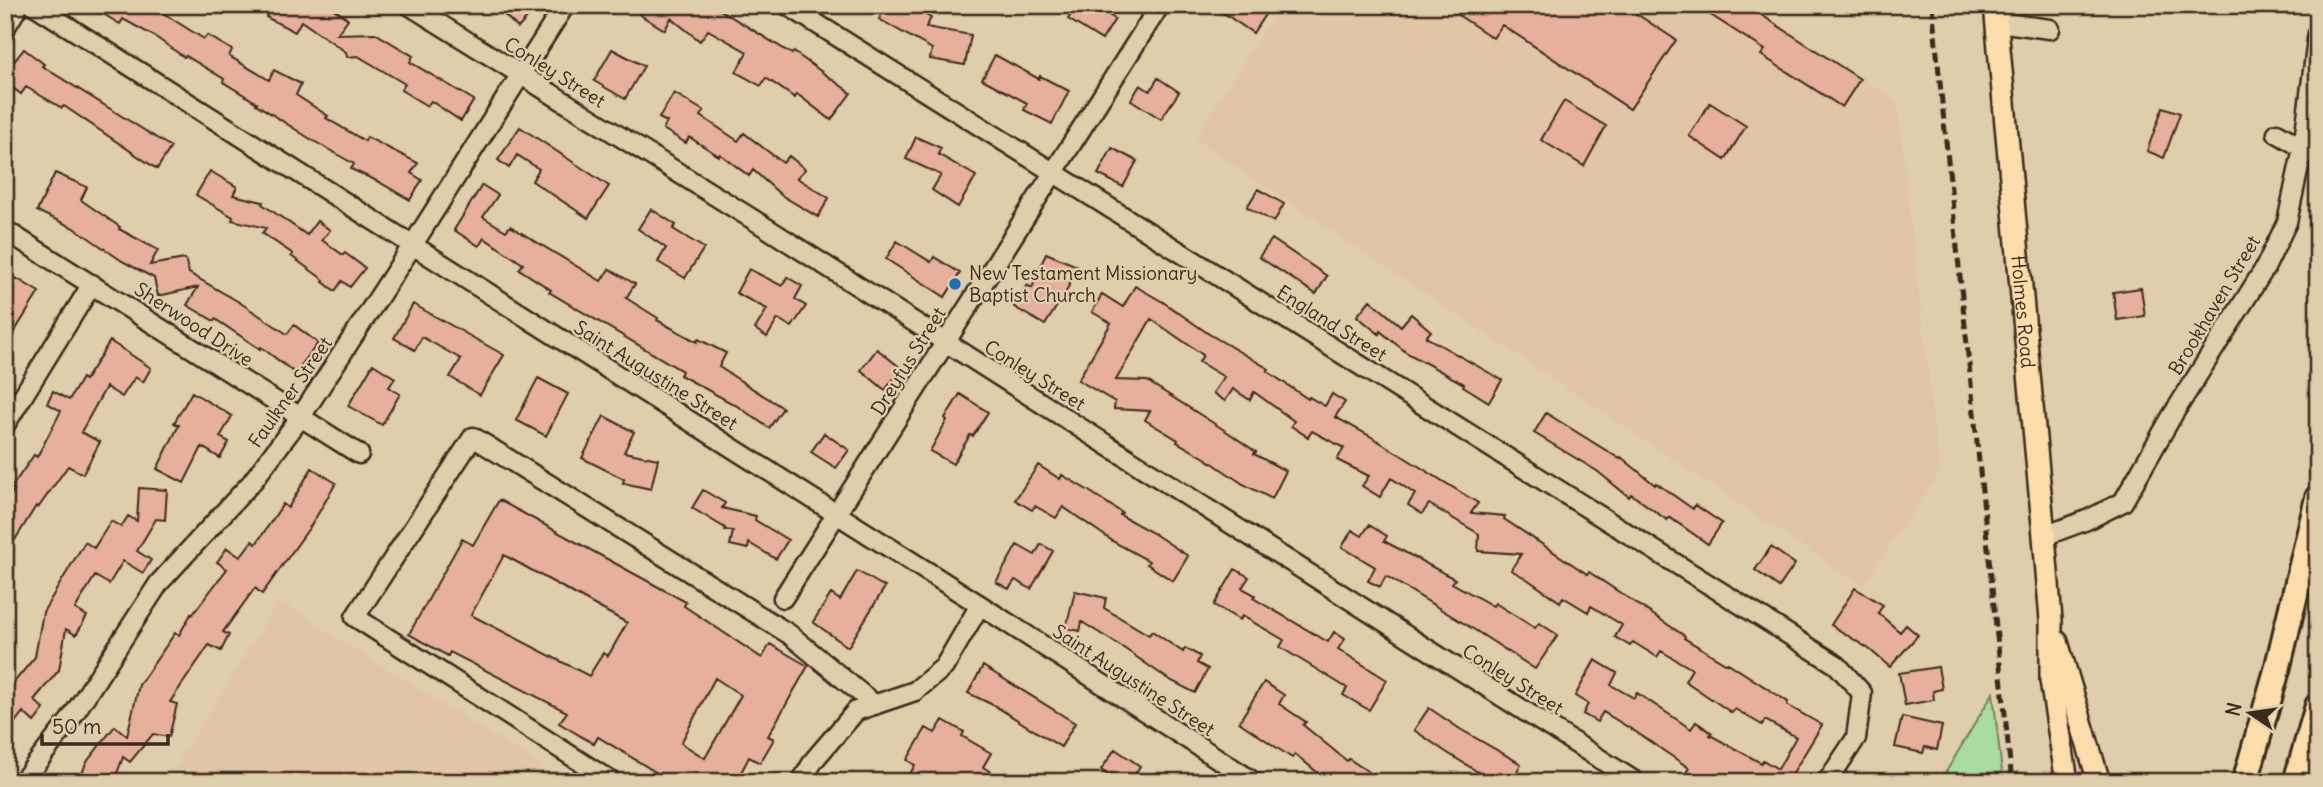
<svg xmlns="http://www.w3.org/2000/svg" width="2323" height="787" font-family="Delius,sans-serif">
<rect width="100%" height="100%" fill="#e0cdab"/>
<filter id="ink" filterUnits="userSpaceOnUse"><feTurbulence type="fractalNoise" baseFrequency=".0143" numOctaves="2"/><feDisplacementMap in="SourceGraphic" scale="14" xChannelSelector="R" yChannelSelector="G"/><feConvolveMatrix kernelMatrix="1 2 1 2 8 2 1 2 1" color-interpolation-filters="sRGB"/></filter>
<g filter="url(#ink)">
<path fill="#e2c4a7" d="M1280,5H1749L1897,102L1939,470L1935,481L1862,586L1195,139Z
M279,601L541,766L531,782H166Z"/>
<path fill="#a9dc9e" stroke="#72835e" stroke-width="2" d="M1993,693L2003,782H1940Z"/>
<path fill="#e7b09d" stroke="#3b2a1e" stroke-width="2" fill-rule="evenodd" d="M88,5H150L204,39L207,35L232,50L229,56L269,80L274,70L301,84L296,95L328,116L326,118L365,141L367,137L418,163L411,173L422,180L410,200L379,182L351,169L354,164L312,140L256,104L257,103L223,82L224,79L186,56L184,57L154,36L123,19L120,24Z
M272,5H328L348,19L337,34L375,33L413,56L410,62L474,100L461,121L431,101L427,106L401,90L405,84L358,56L347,57L346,52L301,21L295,32L266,17Z
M494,5H539L518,28Z
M646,5H712L792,54L794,52L851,93L831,120L797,94L795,98L766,78L761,86L736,72L747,52L708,30L700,41L671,18L665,30L640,15Z
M886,5H922L919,11L931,18L926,27L971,35L965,65L930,59L932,49L879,19Z
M1077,5H1093L1115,19L1102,40L1068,19Z
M1212,5H1254L1266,13L1253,33Z
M1443,5H1623L1676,40L1630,109L1502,25L1493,38Z
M1695,5H1746L1860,79L1842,107L1761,55L1765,50Z
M24,49L44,64L42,66L171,147L157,169L64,106L62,108L26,87L21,94L5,82V73Z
M612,49L644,66L625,99L594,81Z
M995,55L1039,79L1040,76L1069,91L1052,124L1024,110L1027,103L982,79Z
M1158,78L1179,92L1161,119L1131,100L1140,85L1150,91Z
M674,93L704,111L701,116L738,141L744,133L783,163L789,156L805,169L797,178L829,198L818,217L781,195L753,170L749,176L720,154L719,156L689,137L686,143L663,129L667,122L659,118Z
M1564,101L1606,126L1584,166L1541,140Z
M1710,103L1746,126L1725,160L1689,136Z
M2163,107L2180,113L2164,158L2147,151Z
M520,127L609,186L588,218L532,181L539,169L517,155L509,168L498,160Z
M916,137L941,148L938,154L976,176L958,207L932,190L941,175L906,159Z
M1112,148L1137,161L1123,187L1098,174Z
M210,171L237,187L233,195L263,202L262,204L307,235L317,221L330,230L322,240L343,255L345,253L365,268L350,287L342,281L335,291L323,282L324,280L291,256L293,254L262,233L266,228L232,220L233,217L196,195Z
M55,173L87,187L81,200L120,227L119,229L158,250L150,265L185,259L189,273L239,302L287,334L294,325L318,343L295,373L261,347L260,349L215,319L214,321L187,305L198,287L158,296L154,278L122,261L76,229L37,211Z
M482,185L498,195L483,217L506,231L510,226L601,281L609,269L635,284L626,298L658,318L657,320L697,342L698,339L726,353L719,367L783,408L769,428L739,407L680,375L682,371L549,292L551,290L519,269L523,264L484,238L479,246L454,230Z
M1258,189L1284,204L1274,222L1247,207Z
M651,209L676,225L673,229L704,248L685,278L658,262L666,248L638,229Z
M1272,239L1327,276L1316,294L1259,257Z
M897,241L931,262L934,257L960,273L945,297L886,259Z
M1046,253L1077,266L1067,290L1045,325L1014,307L1027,285L1032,288Z
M749,269L782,286L787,277L802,286L795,299L806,306L792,327L778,319L767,337L755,329L767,309L736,293Z
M16,278L39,292L5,347V283L10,287Z
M1135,286L1163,302L1209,334L1269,369L1267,371L1308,399L1309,397L1325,406L1332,394L1345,402L1335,417L1370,436L1478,503L1471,513L1505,516L1504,519L1587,574L1589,572L1685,636L1684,638L1727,664L1728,663L1788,702L1787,705L1822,725L1791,776L1802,782H1715L1702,775L1697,782H1692L1684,776L1689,768L1636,732L1603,712L1597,722L1583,714L1588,704L1575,696L1595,660L1617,673L1611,685L1634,698L1637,693L1691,729L1696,722L1712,733L1710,735L1761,763L1763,760L1778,769L1796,737L1765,720L1762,725L1735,709L1732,713L1685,681L1692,669L1661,651L1657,657L1633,642L1630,646L1615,637L1622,625L1591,606L1588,612L1563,597L1560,602L1527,579L1511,570L1521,554L1478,551L1479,534L1429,504L1422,514L1408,505L1415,494L1391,478L1380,497L1362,486L1369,476L1337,460L1344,448L1312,431L1308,437L1291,426L1294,421L1254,392L1250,400L1233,389L1225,401L1213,393L1224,377L1199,362L1203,355L1151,319L1116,380L1147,381L1229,433L1256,452L1254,454L1286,471L1272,499L1243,484L1205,458L1177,442L1178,440L1145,420L1150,411L1114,409L1115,402L1078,380L1111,323L1092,312L1102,294L1123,307Z
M2141,288L2145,316L2117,320L2113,292Z
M1370,300L1401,326L1411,314L1431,331L1426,337L1502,380L1489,402L1463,386L1464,384L1407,353L1380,331L1379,334L1357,316Z
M413,304L504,355L480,395L450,377L461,359L422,337L415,350L394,338Z
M110,341L151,368L143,382L135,377L122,397L106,387L81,432L100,442L83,474L68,466L38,508L36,506L13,543L5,537V504L14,490L11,488L34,455L37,457L61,411L47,403L53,391L69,400L82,378L85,380Z
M877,349L902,369L885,390L861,370Z
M373,364L395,378L389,387L400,394L382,425L348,406Z
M538,378L568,394L546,436L516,420Z
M192,392L232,416L220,437L229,442L220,458L202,447L184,483L157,469L179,425L174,423Z
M960,394L988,412L973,436L970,435L953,464L930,451L947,420L945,418Z
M1546,413L1620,459L1621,457L1655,485L1656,483L1693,509L1695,505L1722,523L1708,544L1669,517L1667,520L1631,494L1629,497L1597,471L1534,433Z
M604,416L634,432L624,452L658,459L651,489L623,483L624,479L582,458Z
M824,433L849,450L836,468L811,452Z
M1038,465L1060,479L1062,475L1089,491L1122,513L1120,515L1153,533L1188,556L1173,581L1147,564L1149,561L1114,542L1063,507L1056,518L1035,506L1032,510L1015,500Z
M312,468L336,483L312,524L262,594L255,588L223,632L229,635L221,651L209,645L170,702L177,704L169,737L153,734L130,762L123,757L114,782H79L86,763L115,726L127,736L139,685L175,633L179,635L191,614L192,615L227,569L217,562L227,548L240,557L252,541L256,544L283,504L288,508Z
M139,488L167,490L165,520L156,519L137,551L151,560L143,573L123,561L109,584L95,576L75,609L87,616L76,635L66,629L59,670L34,700L44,709L34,722L23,712L5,735V693L35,657L43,612L85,542L94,548L111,521L121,527L128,516L137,521Z
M703,490L725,503L722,508L756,516L755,520L788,540L776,559L749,543L748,549L730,545L733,531L725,530V528L692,508Z
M499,500L686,602L684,606L762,658L770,644L808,666L768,736L774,739L760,763L749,757L736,782H672L598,737L594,744L559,723L567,712L450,652L448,656L409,634L462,539L473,545ZM504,555L627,623L608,656L603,653L589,676L471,615ZM715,678L741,695L705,758L681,743Z
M1369,525L1387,536L1384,541L1455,579L1452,583L1493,606L1495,603L1535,628L1539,623L1558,635L1535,669L1478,632L1386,576L1380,587L1368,581L1375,567L1342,547L1352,530L1362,536Z
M1041,544L1053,551L1031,589L1015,580L1009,589L996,582L1017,545L1035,555Z
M1771,547L1795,564L1779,587L1755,570Z
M1235,569L1249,577L1242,588L1255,595L1253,598L1328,642L1334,632L1345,639L1338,649L1387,680L1369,710L1343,695L1347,688L1280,647L1284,640L1242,616L1240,620L1214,605Z
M857,571L885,587L848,647L813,622L831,594L840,600Z
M1855,588L1883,605L1878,613L1900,632L1906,625L1918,635L1890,667L1869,649L1831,625Z
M1075,591L1106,598L1104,608L1149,635L1152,631L1183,652L1185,648L1200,656L1197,663L1208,669L1195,693L1168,679L1125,649L1082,622L1080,631L1066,628Z
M983,666L1075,723L1061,747L995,706L968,693Z
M1938,667L1942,689L1933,691L1934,700L1905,705L1899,673Z
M1264,682L1284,695L1279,704L1306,722L1303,725L1347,761L1349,759L1384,782H1329L1295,754L1292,758L1239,722Z
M1429,708L1460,729L1521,764L1511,782H1494L1446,752L1414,730Z
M1902,717L1942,726L1937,750L1925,747L1923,753L1895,747Z
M943,720L964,732L962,736L991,753L983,767L1007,782H905L915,765L907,760L926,728L935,733Z
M1115,749L1140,766L1130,782H1118L1101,770Z"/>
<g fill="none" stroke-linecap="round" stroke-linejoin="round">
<g stroke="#3b2a1e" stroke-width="23">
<path id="minor" d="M34,5L980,605L1254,782
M409,5L762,225L1636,782
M787,5L1837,665L1862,693L1856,738L1827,782
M1997,22L2050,29
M5,28L19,5
M2277,133L2303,148
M5,230L359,454
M5,425L92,284
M2044,536L2087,520L2123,502L2172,416L2265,268L2287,222L2303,148L2318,32
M783,598L1160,5
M22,782L70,720L159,583L252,482L300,418L412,246L565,5
M612,782L355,617L473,437L789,634L875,705
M801,782L814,760L856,711L915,691L944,667L980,605"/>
</g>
<g stroke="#3b2a1e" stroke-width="26">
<g id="major">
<path id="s1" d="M1995,5L2044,536L2051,620V680L2067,782"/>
<path d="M2057,642L2099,782"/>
</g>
</g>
<g stroke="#3b2a1e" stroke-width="30">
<path id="highway" d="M2245,782L2277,670L2318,498
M2296,782L2318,706"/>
</g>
<use href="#minor" stroke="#e0cdab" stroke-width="18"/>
<use href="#major" stroke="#fbddab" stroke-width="21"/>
<use href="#highway" stroke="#fbddab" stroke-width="24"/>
<path stroke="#3b2a1e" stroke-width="5" stroke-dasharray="10 5" stroke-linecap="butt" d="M1932,5L2012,782"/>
</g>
</g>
<circle fill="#1f6fb2" stroke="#e0cdab" stroke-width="2.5" cx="955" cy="284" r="7"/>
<g text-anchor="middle" stroke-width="5" stroke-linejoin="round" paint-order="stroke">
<g font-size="19" fill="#3b2a1e" stroke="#e0cdab">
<text transform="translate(555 72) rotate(32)" y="7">Conley Street</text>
<text transform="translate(2214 305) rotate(-59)" y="7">Brookhaven Street</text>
<text dy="7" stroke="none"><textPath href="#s1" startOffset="308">Holmes Road</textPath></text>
<text transform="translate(1332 323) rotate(32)" y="7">England Street</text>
<text transform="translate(194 324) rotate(33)" y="7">Sherwood Drive</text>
<text transform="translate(908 361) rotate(-58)" y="7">Dreyfus Street</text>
<text transform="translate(656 375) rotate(32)" y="7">Saint Augustine Street</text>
<text transform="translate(1035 375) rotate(32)" y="7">Conley Street</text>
<text transform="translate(290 392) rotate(-55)" y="7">Faulkner Street</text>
<text transform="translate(1513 679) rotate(32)" y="7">Conley Street</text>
<text transform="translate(1134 680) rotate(33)" y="7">Saint Augustine Street</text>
</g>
<g font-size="19" fill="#3b2a1e" stroke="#e0cdab" text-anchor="start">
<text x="969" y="280">New Testament Missionary<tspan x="969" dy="22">Baptist Church</tspan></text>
</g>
</g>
<rect width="2323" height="787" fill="none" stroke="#e0cdab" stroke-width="28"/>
<rect x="14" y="14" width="2295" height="759" fill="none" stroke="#3b2a1e" stroke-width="2.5" filter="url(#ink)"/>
<g transform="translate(2250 713) rotate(283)" stroke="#e0cdab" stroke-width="5" paint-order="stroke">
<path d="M0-5L12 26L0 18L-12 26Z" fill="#3b2a1e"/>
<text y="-10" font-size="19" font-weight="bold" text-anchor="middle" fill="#3b2a1e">N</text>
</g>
<path d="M42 734v10h126v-10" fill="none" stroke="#3b2a1e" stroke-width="3.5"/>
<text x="52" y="734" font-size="21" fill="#3b2a1e" stroke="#e0cdab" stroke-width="5" paint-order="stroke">50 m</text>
</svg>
